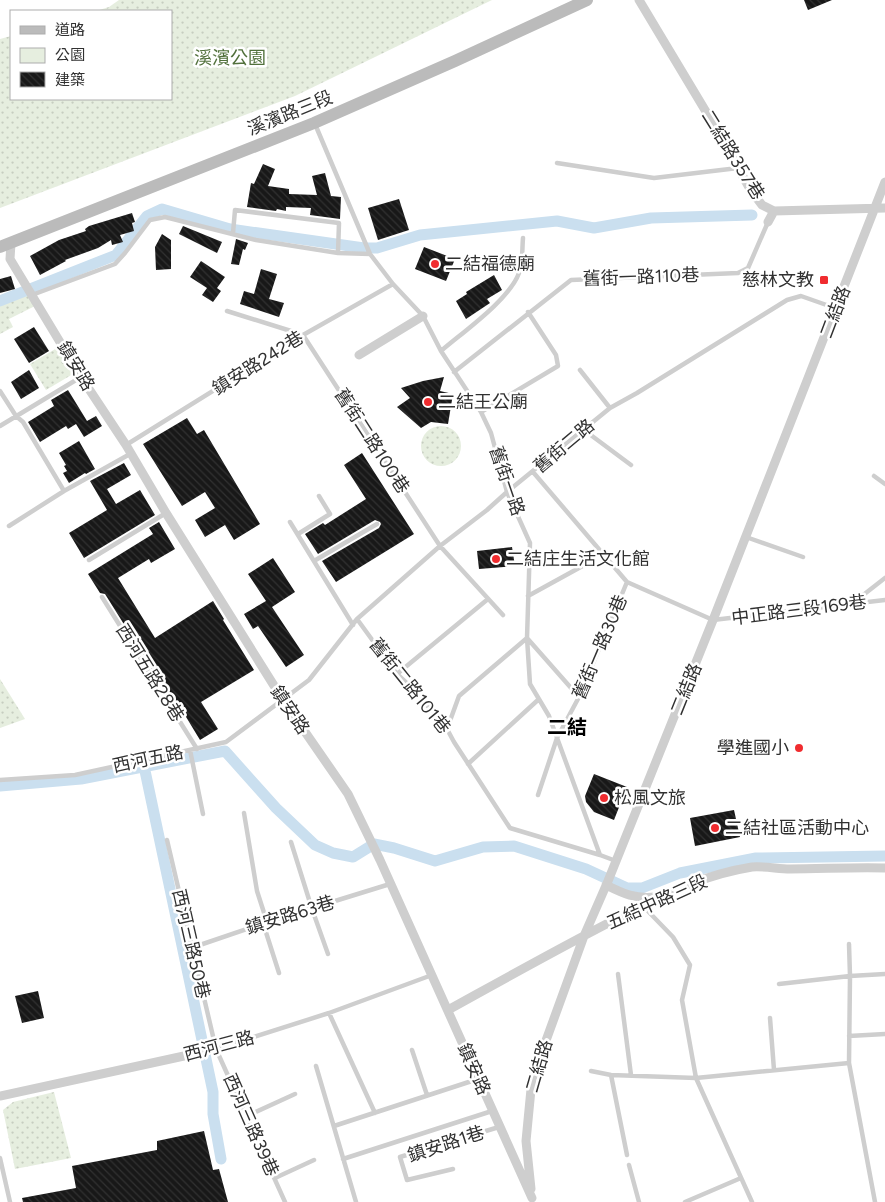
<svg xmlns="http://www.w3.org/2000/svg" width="885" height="1202" font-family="Figtree,'Noto Sans TC',sans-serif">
<defs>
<pattern id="green-dots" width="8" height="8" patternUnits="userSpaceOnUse" patternTransform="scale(1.25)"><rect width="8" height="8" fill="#e6eedf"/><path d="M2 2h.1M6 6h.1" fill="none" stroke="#c6cdc0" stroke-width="1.8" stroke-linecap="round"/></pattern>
<pattern id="building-back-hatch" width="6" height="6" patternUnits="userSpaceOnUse" patternTransform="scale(1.25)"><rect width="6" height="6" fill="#181818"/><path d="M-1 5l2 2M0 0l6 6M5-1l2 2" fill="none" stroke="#313131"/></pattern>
</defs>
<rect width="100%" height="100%" fill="#fff"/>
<path fill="url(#green-dots)" d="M119,0H492L295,96L0,208V39L11,36V99H171V11H96L109,7Z
M26,293L35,306L9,319L13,327L0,334V302Z
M57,348L73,374L46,390L30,364Z
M421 446a20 20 0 1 1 40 0a20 20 0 1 1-40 0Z
M0,679L25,719L0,728Z
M54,1092L71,1158L15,1169L3,1110L13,1102Z"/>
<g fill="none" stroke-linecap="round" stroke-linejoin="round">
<path stroke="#cadfef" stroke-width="11" d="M0,301L116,255L147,216L162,209L230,229L364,248H377L420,235L557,221L594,228L651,218L752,215
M144,766L213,1092V1114L221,1159
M0,786L81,779L225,751L276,808L315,845L333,853L353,857L374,844L394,848L435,861L483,847L514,846L586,869L627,888H642L680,873L756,858L885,856"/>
</g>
<path fill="url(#building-back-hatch)" d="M804,0H832L808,10Z
M263,164L275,169L268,186L289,189V194L317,195L312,176L325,173L331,196L341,197L340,219L310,215L311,208L286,207V211L277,209L276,211L247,207L251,183L254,184Z
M399,199L409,230L378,240L368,208Z
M132,213L135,222L132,223L134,231L120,235L123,242L112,245L111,240L98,248L65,260L66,261L40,275L30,256L59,240L86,231L85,229L89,226Z
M183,226L222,242L217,253L179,234Z
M162,234L171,240V269L156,270L155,247Z
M236,239L248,243L245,250L243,249L239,265L231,264Z
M424,247L455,259L446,281L415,269Z
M201,261L225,277L217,288L221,291L213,302L202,295L207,288L190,277Z
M261,269L277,274L269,299L284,303L279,317L240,304L244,291L254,294Z
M494,275L502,290L487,299L490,303L466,319L456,301L467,294L466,292Z
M11,276L15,289L0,293V279Z
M34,327L49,351L29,363L14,339Z
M29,370L39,388L21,399L11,382Z
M444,377L440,391L453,394L448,424L431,422L421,428L397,407L410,398L401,388L423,381Z
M68,390L87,421L96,416L102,426L84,437L76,424L68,429L66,426L40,442L28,422L54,406L51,400Z
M187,418L197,434L204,430L260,524L234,540L225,525L205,537L195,520L215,508L205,492L182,506L143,444Z
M79,441L95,469L86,474L85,473L69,483L63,473L67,471L64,466L66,465L59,453Z
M362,453L414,534L336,582L322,561L379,528L381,524L380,522L375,520L318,554L305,534L323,523L325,525L366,499L344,465Z
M124,463L131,475L107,489L116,504L140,490L155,515L84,558L69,533L107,510L90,481Z
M159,522L175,549L151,563L149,559L118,578L155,638L213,601L224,619L223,620L254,670L201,702L218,729L200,740L180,707L177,709L105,594L100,593L88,574L153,534L149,528Z
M512,547L515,566L479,569L477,551Z
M273,558L295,592L272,607L304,655L286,667L258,626L253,629L244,614L266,601L248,574Z
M594,774L627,787L614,820L594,812L586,802L585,796Z
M734,810L740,837L695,846L690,818Z
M38,991L44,1018L22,1023L15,996Z
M204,1131L213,1170L219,1169L228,1202H23L22,1198L76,1188L72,1166L157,1150V1141Z"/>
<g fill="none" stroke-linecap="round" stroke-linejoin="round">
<path stroke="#cecece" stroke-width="4.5" d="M315,124L370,254L393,284L423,316L441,351L481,412L491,433L507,492L530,543L527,638L530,684L549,716L600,855L616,861
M557,163L654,178L738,168
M233,233L235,210L339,223L338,253
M32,295L115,264L125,253L150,220L165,217L256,240L338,253L370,254
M227,311L291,331L295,340
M303,335L440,546L503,615
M441,351C463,332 509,300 519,273C523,263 522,249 523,238
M580,370L610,408
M454,372L571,280L738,273L748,268L768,222
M0,391L16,416L23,422L64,491
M481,412L558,366L556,355L528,312
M0,426L81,377
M584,430L631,465
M126,445L303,335L393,284
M533,472L627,582L713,620L885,600
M874,476L885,484
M290,522L353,625
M9,526L64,491L130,454
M298,534L330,514L319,496
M746,537L803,557
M89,560L166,513
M314,561L377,524
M528,596L588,563
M102,597L197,749
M853,603L885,578
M357,619L397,674L414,690L447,729L454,742L510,828L600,855
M397,674L488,599
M447,729L459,696L527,638L579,697
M190,750L203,814
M468,764L539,699
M0,780L75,775L226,742L309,680L357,619L440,546L487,510L507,492L610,408L637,393L787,300L801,296L835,308
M538,795L557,738L579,697L627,582
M244,813L257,891L267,922
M167,840L216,1049L285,1202
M291,842L312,909L328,954
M643,906L673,937L690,965L682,1000L696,1078L752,1202
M263,923L279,973
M849,944L850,976L885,974
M191,948L267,922L390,884
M618,974L631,1075
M779,984L850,976L849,1063L875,1202
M329,1013L375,1113
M770,1018L774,1070
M849,1036L885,1034
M216,1049L329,1013L432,975
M412,1050L427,1095
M316,1066L356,1202
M591,1071L611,1075L696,1078L849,1063
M611,1075L627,1155
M247,1116L295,1094
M334,1126L478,1079
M0,1158L10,1202
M343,1159L492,1111
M629,1165L639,1202
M453,1169L407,1180L400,1157L499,1127
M275,1178L314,1160
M685,1202L741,1178"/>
<path stroke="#cecece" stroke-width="9" d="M639,0L708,115L750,189L762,205L774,211L885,208
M768,222L774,211
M11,243L10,259L81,377L126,445L166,513L283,700L348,794L380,860L532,1198
M359,355L423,316
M606,885C624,894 635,899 655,897
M448,1010C506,978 563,946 622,916C666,894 702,875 752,867C765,866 778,869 790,869C822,869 853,867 885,868
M0,1096L216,1049
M531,1189L526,1141L532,1079L584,936L608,881L713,620L885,182"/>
<path stroke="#bbb" stroke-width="12" d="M0,247L314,123L455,61L587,0"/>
</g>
<g fill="#f02c2f" stroke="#fff" stroke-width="2">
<circle cx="435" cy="264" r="5"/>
<rect x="819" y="275" width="10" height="10" rx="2.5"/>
<circle cx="428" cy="402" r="5"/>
<circle cx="496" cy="559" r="5"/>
<circle cx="799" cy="748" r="5"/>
<circle cx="604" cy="798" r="5"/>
<circle cx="715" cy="828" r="5"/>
</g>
<g text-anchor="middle" stroke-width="5" stroke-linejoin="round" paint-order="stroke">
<g font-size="18" fill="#51703b" stroke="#fff">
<text x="230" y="64">溪濱公園</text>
</g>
<g font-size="18" fill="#313131" stroke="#fff">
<text transform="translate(290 113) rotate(-22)" y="6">溪濱路三段</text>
<text transform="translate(733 155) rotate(58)" y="6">二結路357巷</text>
<text transform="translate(641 277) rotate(-2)" y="6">舊街一路110巷</text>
<text transform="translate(835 312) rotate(-69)" y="6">二結路</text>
<text transform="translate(258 363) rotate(-32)" y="6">鎮安路242巷</text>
<text transform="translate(76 366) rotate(59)" y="6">鎮安路</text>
<text transform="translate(372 441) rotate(57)" y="6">舊街二路100巷</text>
<text transform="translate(564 446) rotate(-40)" y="6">舊街二路</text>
<text transform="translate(507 481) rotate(71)" y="6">舊街一路</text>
<text transform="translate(799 610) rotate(-7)" y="6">中正路三段169巷</text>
<text transform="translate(600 647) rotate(-67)" y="6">舊街一路30巷</text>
<text transform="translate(150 673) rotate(58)" y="6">西河五路28巷</text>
<text transform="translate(410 686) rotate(51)" y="6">舊街二路101巷</text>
<text transform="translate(686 689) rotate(-68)" y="6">二結路</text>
<text transform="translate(290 710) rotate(56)" y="6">鎮安路</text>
<text transform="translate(148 759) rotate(-12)" y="6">西河五路</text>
<text transform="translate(657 902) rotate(-24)" y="6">五結中路三段</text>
<text transform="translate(290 915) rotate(-17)" y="6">鎮安路63巷</text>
<text transform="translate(191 944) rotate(77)" y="6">西河三路50巷</text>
<text transform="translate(219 1046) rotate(-15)" y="6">西河三路</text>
<text transform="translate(539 1066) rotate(-74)" y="6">二結路</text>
<text transform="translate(474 1069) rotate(66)" y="6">鎮安路</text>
<text transform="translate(251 1125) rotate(66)" y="6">西河三路39巷</text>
<text transform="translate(446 1144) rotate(-18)" y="6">鎮安路1巷</text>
</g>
<g font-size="18" fill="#313131" stroke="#fff" text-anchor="start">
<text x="445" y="270">二結福德廟</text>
<text x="814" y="286" text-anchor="end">慈林文教</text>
<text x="438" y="408">二結王公廟</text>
<text x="506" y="565">二結庄生活文化館</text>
<text x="789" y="754" text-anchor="end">學進國小</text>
<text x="614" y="804">松風文旅</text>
<text x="725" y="834">二結社區活動中心</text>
</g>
<g font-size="20" font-weight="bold" fill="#000" stroke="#fff">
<text x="567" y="734">二結</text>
</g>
</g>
<rect x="10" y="10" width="162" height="90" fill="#ffffff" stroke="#adadad"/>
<rect x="20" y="26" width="25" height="8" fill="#bbbbbb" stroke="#adadad"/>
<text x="55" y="35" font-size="15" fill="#313131">道路</text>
<rect x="20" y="48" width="25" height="15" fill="#e6eedf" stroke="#adadad"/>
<text x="55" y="60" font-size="15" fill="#313131">公園</text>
<rect x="20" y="72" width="25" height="15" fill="url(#building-back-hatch)" stroke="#adadad"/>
<text x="55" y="85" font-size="15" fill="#313131">建築</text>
</svg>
